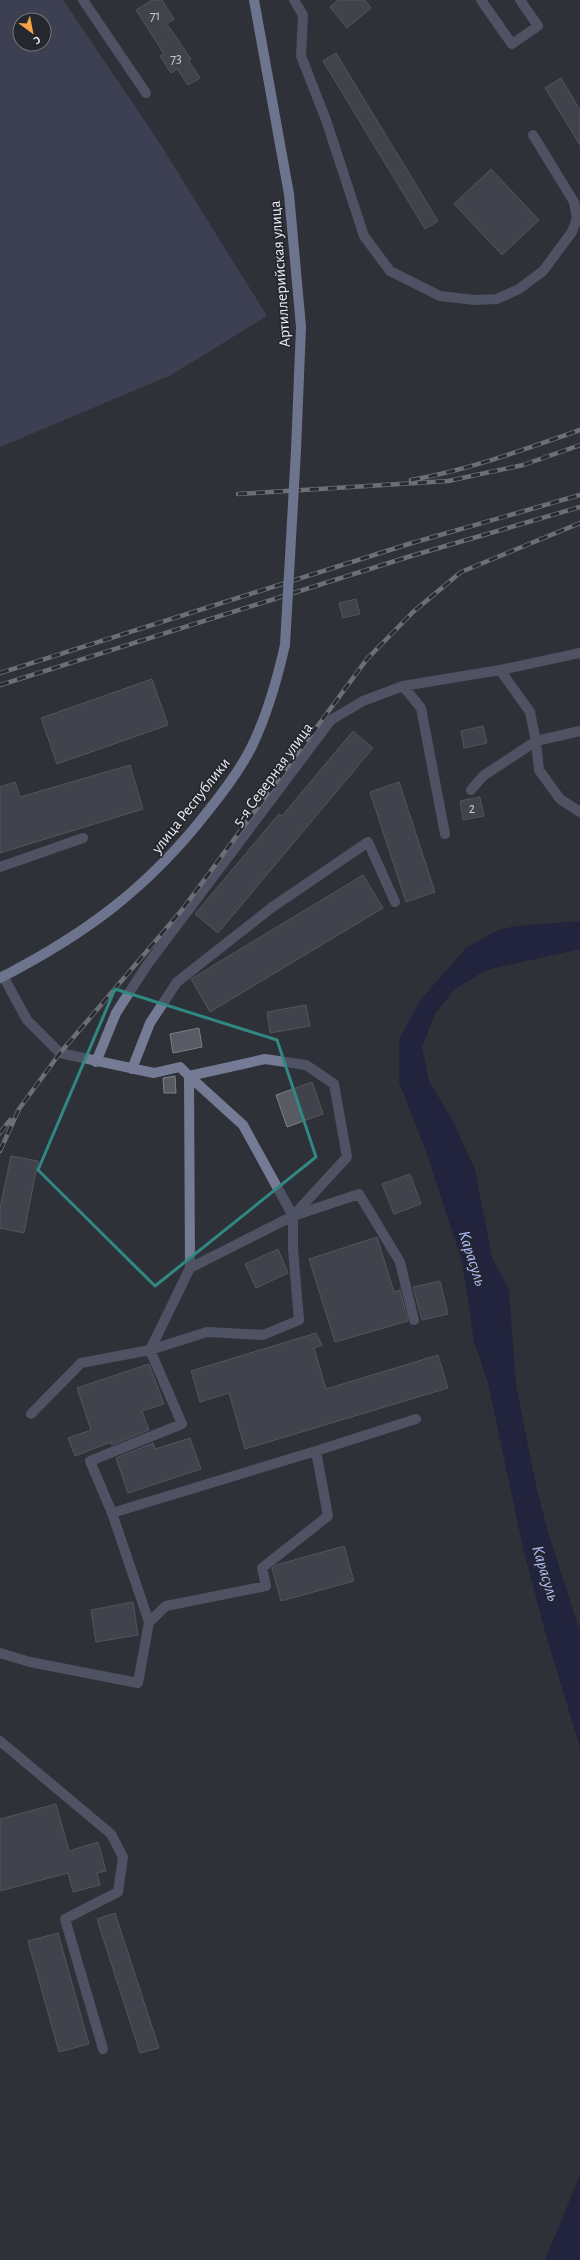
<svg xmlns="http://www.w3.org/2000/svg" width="580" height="2260" font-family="'Alegreya Sans',sans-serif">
<rect width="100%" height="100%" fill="#2f3139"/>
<path fill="#4c5372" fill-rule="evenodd" d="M0,0H63L157,139L267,316L171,375L0,447ZM20,20H44V44H20Z"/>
<path fill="#111441" d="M580,921V949L486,970L454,990L435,1014L422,1047L429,1081L453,1121L475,1170L492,1257L509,1290L516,1385L535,1481L548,1532L580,1632V1747L547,1639L523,1548L488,1383L474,1341L462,1262L427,1154L399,1082V1039L421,999L466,948L496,931L515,926Z
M580,2176V2260H545L578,2180Z"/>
<path fill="#585a64" stroke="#7d7f89" d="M152,0H162L174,19L167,24L191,59L189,61L200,78L188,85L177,69L171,73L160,56L164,54L136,10Z
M338,0H365L371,8L347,28L330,7Z
M336,53L438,221L425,229L323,61Z
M561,78L580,110V145L545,88Z
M491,169L539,220L502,255L454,204Z
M356,599L360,614L343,618L339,603Z
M152,679L168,725L57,764L41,718Z
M483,726L487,743L464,748L461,731Z
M353,731L373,748L218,933L195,914L279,814L282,816Z
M130,765L143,809L0,853V787L15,782L20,797Z
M399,782L435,892L406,902L370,792Z
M480,797L484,816L463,820L460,801Z
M363,875L383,908L210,1012L191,979Z
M306,1005L310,1026L270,1033L267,1012Z
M199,1028L202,1047L173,1053L170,1034Z
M175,1076L176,1093H164L163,1078Z
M312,1082L323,1114L287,1127L276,1095Z
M11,1156L38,1161L24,1233L0,1228V1208Z
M410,1174L421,1204L394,1214L382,1184Z
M377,1237L394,1292L400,1290L408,1321L335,1342L309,1259Z
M278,1249L288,1273L256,1288L245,1264Z
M440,1281L448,1314L422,1320L413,1287Z
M316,1333L322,1345L314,1348L326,1389L438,1355L448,1388L245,1449L229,1393L200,1402L191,1371Z
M149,1364L164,1404L142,1411L149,1430L112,1445L111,1442L75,1456L68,1438L91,1430L77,1388Z
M190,1438L201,1469L128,1493L116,1458L153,1443L155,1449Z
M344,1546L354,1581L281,1601L272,1568L276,1565Z
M133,1602L138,1635L96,1642L91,1610Z
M56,1804L69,1851L98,1842L106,1871L97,1873L100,1885L73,1892L68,1873L0,1891V1819Z
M115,1913L159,2048L140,2053L97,1919Z
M58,1933L89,2044L59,2052L28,1941Z"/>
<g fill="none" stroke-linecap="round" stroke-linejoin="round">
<path stroke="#757b94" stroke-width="10" d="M83,0L146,93
M294,0L303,15L301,56L326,120L364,236L390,271L440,296L475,300L497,299L519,289L543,271L572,232L577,218L574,202L533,135
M481,0L512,44L538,26L520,0
M403,686L421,708L445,834
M580,731L536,741L539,770L560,799L580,812
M471,790L483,776L536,741L530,712L500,670
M0,867L83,838
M3,976L27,1020L60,1053L154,1073L180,1067L189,1076L190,1268
M96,1062L116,1013L147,965L331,720L363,701L403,686L500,670L580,653
M132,1069L150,1023L177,982L271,908L368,842L395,902
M31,1414L81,1363L150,1350L190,1268L293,1216L347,1157L334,1084L306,1065L265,1059L189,1076L243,1125L293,1216
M316,1451L112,1513L90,1461L182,1424L150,1350L207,1332L263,1335L299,1320L293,1249V1216L359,1194L400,1262L414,1320
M112,1513L149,1622
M0,1653L30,1662L138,1683L149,1622L166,1606L266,1586L262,1568L328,1516L316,1451L416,1419
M0,1741L111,1834L123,1857L118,1892L65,1919L103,2049"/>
<path stroke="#b9c5f7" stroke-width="10" d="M254,0L289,194L301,327L296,450
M0,978C86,934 149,887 208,811C224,791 241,769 252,746C268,713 277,680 285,645"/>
<g stroke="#b9bac1" stroke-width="4.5">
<path id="rail" d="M411,480C469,470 525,449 580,430
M238,494L448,481L523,465L580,445
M0,673L412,543L580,495
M0,685L411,556L580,507
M0,1133L10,1120
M0,1151L19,1109L60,1053L182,910L367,659L413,612L461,572L580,523"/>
</g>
<use href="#rail" stroke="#25272f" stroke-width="3" stroke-dasharray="9" stroke-linecap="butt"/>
<path stroke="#b9c5f7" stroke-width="10" d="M285,645L296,450"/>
</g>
<path d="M0 0H580V2260H0ZM115,989L277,1040L316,1157L155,1286L38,1170Z" fill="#2f3139" fill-opacity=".55" fill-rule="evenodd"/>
<path fill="none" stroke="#308882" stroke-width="3" stroke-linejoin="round" d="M115,989L277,1040L316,1157L155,1286L38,1170Z"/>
<g text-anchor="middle" stroke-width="3.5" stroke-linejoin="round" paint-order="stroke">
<g font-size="14" fill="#c6c8ce">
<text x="155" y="20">71</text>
<text x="176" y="63">73</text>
<text x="472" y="813">2</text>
</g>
<g font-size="16" fill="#ebecf2" stroke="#25272f">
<text transform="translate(279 274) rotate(-94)" y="6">Артиллерийская улица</text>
<text transform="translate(272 774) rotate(-54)" y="6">5-я Северная улица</text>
<text transform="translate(190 805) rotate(-52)" y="6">улица Республики</text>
</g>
<g font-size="17" font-style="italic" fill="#b1bfff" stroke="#25272f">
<text transform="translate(473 1258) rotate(72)" y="6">Карасуль</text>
<text transform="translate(546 1573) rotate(73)" y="6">Карасуль</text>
</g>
</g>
<g transform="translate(32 32) rotate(148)"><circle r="19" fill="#25272f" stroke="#74767d"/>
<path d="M0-3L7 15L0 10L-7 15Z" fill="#f6a248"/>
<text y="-6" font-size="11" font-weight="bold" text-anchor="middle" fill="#ebecf2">С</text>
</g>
</svg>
